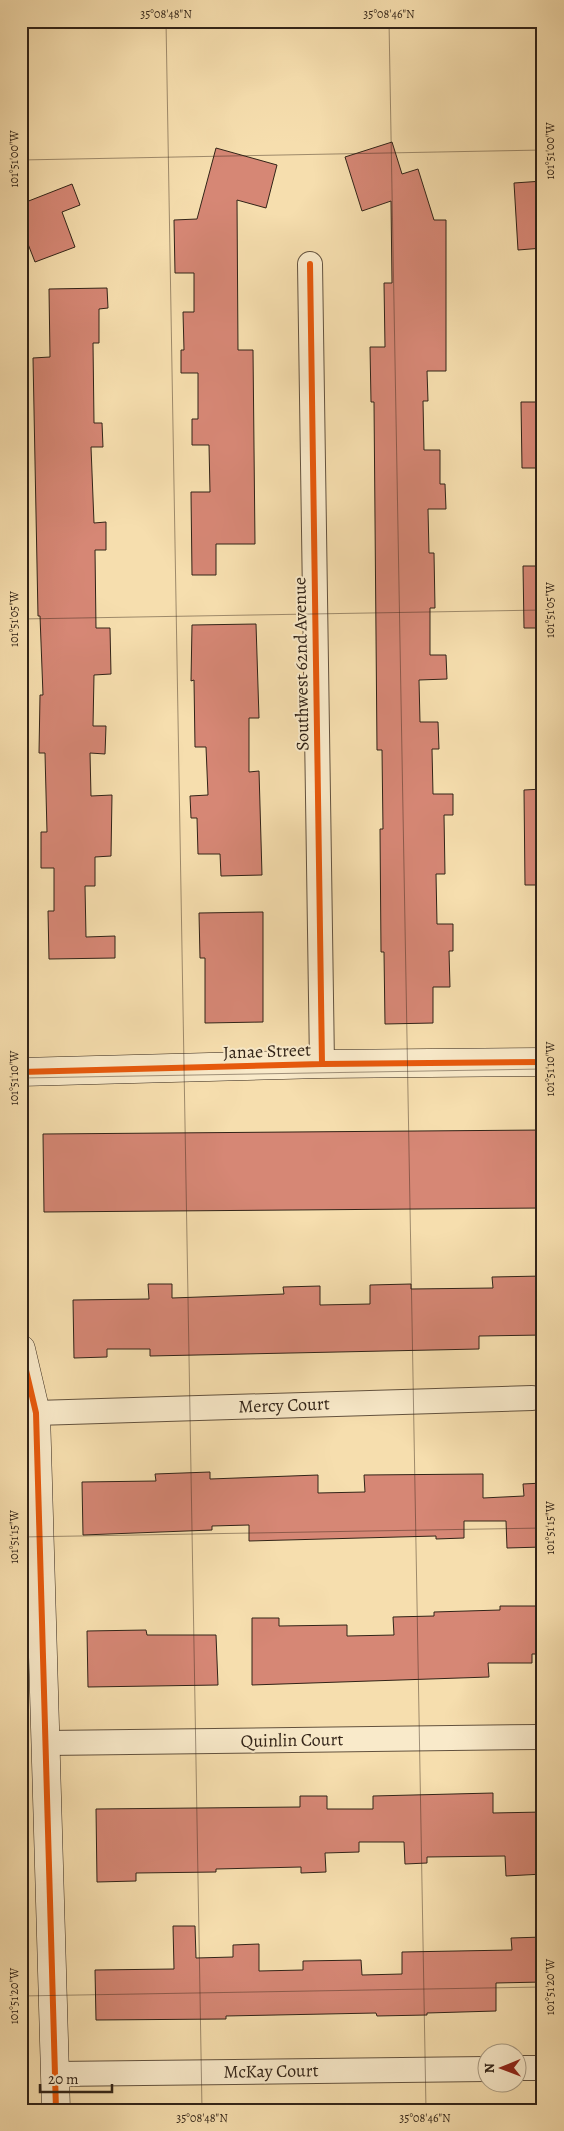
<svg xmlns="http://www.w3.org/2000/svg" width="564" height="2131" font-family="Alegreya,serif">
<rect width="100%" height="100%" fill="#f6deae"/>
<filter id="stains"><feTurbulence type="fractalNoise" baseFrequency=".004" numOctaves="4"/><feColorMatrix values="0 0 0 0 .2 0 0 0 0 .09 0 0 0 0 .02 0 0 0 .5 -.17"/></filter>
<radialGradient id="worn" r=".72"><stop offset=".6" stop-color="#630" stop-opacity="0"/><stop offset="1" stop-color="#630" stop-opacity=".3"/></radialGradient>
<path fill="#d68775" stroke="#322418" d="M392,142L402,174L418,169L434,220H446V371H427L428,401H423L424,450H440V484H445L446,509H428L429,553H434L435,608H430V655H446L447,679L419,680L420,722H438L439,749H432L433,794H453V815H444L445,874H436L437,924H453V951H449L450,987H433V1023L385,1024L384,952H381L380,829H383L382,750H377L374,402H371L370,347H385L384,283H392L391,201L362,211L345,157Z
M216,148L277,165L266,208L237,200L238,350H253L255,544H216V575H192L191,492H210L209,445H192V419H198V373H181V350H184L183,312H194V273H175L174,220L197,219Z
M543,181V248L518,250L514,183Z
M72,184L80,205L62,212L75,247L35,262L21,226V204Z
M107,288L108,308L99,309V343H93L94,423H102L103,447H91L94,523L106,522V550H95L96,628H110L111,674L94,675L93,726H106L105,754L90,753L91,796L112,795L111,856L95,857V886H85L86,937L115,936V958L49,959L48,911H54V868H41V832H47L45,753H39L40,695H43L40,616H38L33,358L50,357L49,289Z
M521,402H543V468H522Z
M523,566H543V628H524Z
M256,624L259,718H249V772L259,771L262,875L221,876L220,854H198L197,818H191L190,796L208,795L206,747H195L194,680L191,681L192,625Z
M543,789V885H525L524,790Z
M263,912V1022L205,1023V958H200L199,913Z
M543,1130V1208L44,1212L43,1134Z
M543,1276V1335L479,1336V1349L150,1356V1349H107V1357L74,1358L73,1300L149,1299L148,1284H172V1298L284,1294L283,1287L320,1286V1305L370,1304V1285L411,1284V1289L493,1288L492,1277Z
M210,1472V1479L318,1475V1493L365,1492L364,1475L483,1474V1498L524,1496L523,1484L543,1483V1547L507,1548L506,1521H464V1538L436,1539V1536L249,1541V1525L212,1526V1530L83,1535L82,1482L156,1481L155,1474Z
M500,1606H543V1654H532V1663H488L489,1677L252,1685V1618H279V1626L347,1625V1636L394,1635L393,1617L434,1616V1612L500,1610Z
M146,1630L147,1635H216L218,1685L88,1687L87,1631Z
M493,1793V1813L543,1812V1874L506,1876L505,1856L427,1857V1863L405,1864L404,1842H359V1852L325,1853L326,1872L301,1873V1867L216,1869V1872L136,1873V1881L97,1882L96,1809L300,1807V1796H327V1809H373V1796Z
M173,1926H195L196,1958L233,1957V1945L259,1944V1971L303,1970V1961L361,1960L362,1975L402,1974V1952L512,1950L511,1938L543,1937V1982L496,1983V2011L427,2013V2015L377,2016L376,2013L226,2016V2019L96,2020L95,1970L174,1969Z"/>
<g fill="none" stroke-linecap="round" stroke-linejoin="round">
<g stroke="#63523e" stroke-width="26">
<path id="street" d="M310,264L322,1064
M36,1413L532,1398
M47,1743L538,1737
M516,2068H543
M55,2074L486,2069"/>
</g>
<g stroke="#322418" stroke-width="29">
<path id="secondary" d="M21,1072L322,1064L543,1062
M21,1349L36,1413L56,2110"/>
</g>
<use href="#street" stroke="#f9eaca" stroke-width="24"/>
<use href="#secondary" stroke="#f9eaca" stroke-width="28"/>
<g stroke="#f9eaca" stroke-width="9">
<path id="cycleway" d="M310,264L322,1064
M21,1072L322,1064L543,1062
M21,1349L36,1413L56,2110"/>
</g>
<use href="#cycleway" stroke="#e8590c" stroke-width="6"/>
</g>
<path fill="none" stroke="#322418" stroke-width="1" stroke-opacity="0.45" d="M166,21L202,2110M389,21L426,2110M21,160L543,150M21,619L543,610M21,1078L543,1069M21,1537L543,1528M21,1996L543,1987"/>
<g text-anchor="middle" stroke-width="4" stroke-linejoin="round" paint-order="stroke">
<g font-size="18" fill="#322418" stroke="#f9eaca">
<text transform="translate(301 664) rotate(-91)" y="6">Southwest 62nd Avenue</text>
<text transform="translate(267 1051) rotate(-2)" y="6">Janae Street</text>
<text transform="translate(284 1405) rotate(-2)" y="6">Mercy Court</text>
<text transform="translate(292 1740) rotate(-1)" y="6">Quinlin Court</text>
<text transform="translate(271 2071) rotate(-1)" y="6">McKay Court</text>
</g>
</g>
<rect width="564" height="2131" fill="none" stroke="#f6deae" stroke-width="55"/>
<g transform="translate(502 2068) rotate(269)"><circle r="24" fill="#f9eaca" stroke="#a99b83"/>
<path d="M0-4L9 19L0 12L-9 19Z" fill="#8f2418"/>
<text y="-8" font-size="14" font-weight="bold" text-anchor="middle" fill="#322418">N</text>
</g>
<path d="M40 2084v8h72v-8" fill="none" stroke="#322418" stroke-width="2.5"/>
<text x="48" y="2084" font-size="15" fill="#322418" stroke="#f9eaca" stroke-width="4" paint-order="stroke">20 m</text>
<rect x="28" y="28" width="508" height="2076" fill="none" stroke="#322418" stroke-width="2"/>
<g font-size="12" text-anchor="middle" fill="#322418">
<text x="166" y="18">35°08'48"N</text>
<text x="389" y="18">35°08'46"N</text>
<text transform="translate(550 151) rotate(-90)" y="4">101°51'00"W</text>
<text transform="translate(14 159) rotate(-90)" y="4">101°51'00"W</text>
<text transform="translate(550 610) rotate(-90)" y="4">101°51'05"W</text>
<text transform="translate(14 619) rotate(-90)" y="4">101°51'05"W</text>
<text transform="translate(550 1069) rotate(-90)" y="4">101°51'10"W</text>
<text transform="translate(14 1078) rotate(-90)" y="4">101°51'10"W</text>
<text transform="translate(550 1528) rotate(-90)" y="4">101°51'15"W</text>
<text transform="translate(14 1537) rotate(-90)" y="4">101°51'15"W</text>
<text transform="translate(550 1987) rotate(-90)" y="4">101°51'20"W</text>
<text transform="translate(14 1996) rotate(-90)" y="4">101°51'20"W</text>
<text x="202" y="2122">35°08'48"N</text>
<text x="425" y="2122">35°08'46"N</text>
</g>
<rect width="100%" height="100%" filter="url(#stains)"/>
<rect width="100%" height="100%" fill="url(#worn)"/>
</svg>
